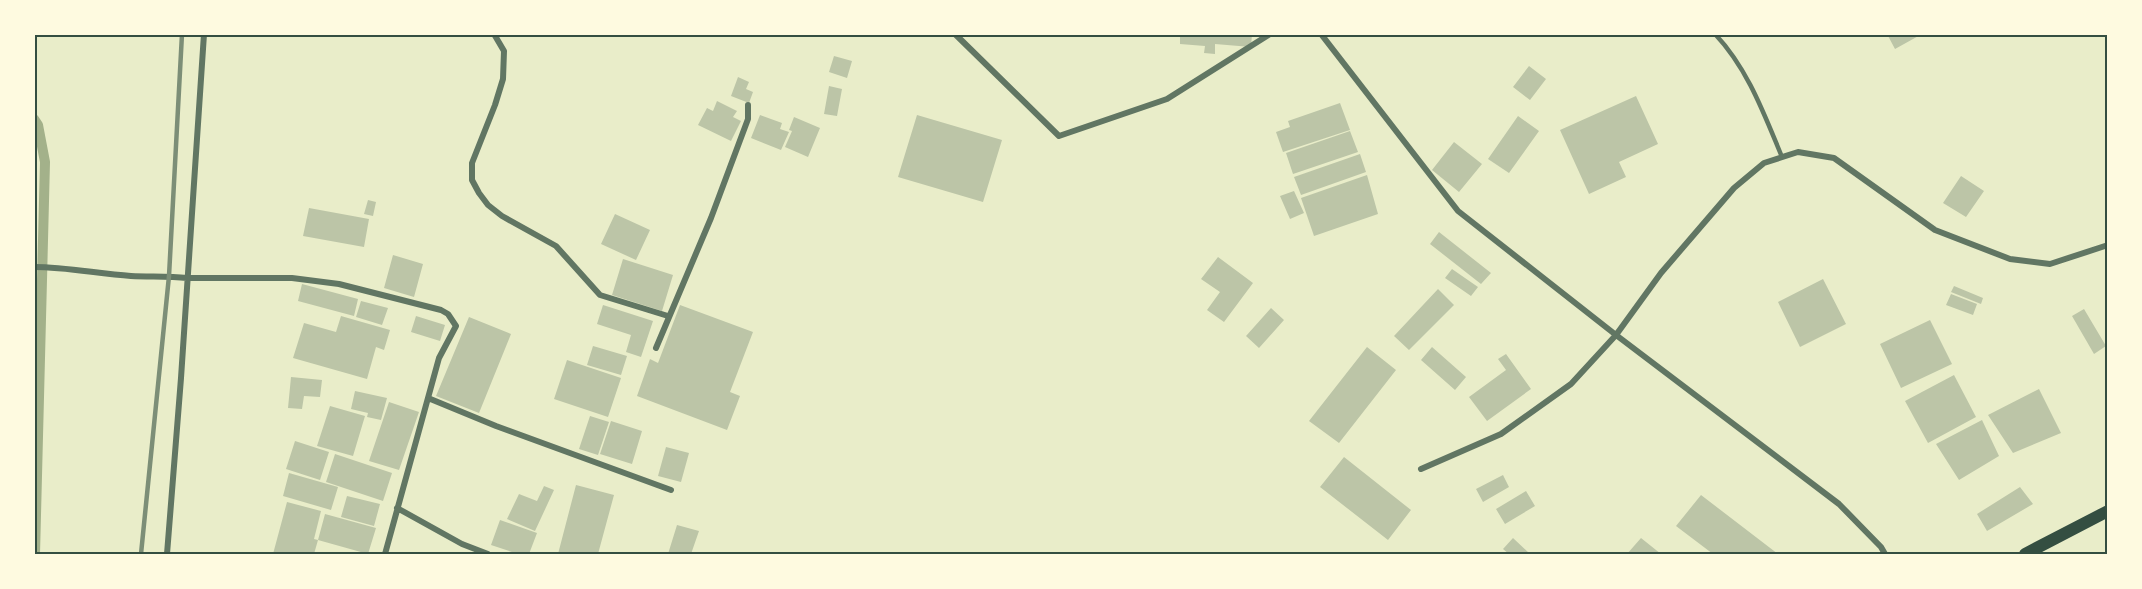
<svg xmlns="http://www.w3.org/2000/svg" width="2142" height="589" font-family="'Fira Sans Condensed',sans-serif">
<rect width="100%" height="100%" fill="#e9edc9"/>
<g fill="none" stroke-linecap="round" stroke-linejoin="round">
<path stroke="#a3b18a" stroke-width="10" d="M34,119L38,125L45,162L35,554"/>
</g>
<path fill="#bcc5a7" d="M1180,34H1252L1251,47L1215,44V54L1204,53L1205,46L1180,44Z
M1887,34H1922L1895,49Z
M834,56L852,61L847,78L829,72Z
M1529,66L1546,79L1530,100L1513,87Z
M738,77L749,82L746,89L753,92L749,103L731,96Z
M829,86L842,89L837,116L824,114Z
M1636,96L1658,144L1619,162L1626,177L1589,194L1560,130Z
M717,101L737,111L733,117L741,121L731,141L698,125L707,108L713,111Z
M1340,103L1350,130L1283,152L1276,132L1290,127L1288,121Z
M760,115L782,123L780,129L789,132L781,150L751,138Z
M917,115L1002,140L983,202L898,177Z
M1518,116L1539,131L1509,173L1488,159Z
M794,117L820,128L808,157L785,147L792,131L789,130Z
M1350,131L1358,152L1293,174L1286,153Z
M1454,142L1482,164L1459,192L1432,170Z
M1360,154L1366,172L1301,195L1294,177Z
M1367,175L1378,214L1314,236L1301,198Z
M1961,176L1984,191L1966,217L1943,203Z
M1294,191L1304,213L1290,219L1280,196Z
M368,200L376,202L373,216L364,214Z
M309,208L369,219L364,247L303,236Z
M615,214L650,230L636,260L601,244Z
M1439,232L1491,273L1481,284L1430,244Z
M393,255L423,264L414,297L384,288Z
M1218,257L1253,283L1224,322L1207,310L1220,292L1201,279Z
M623,259L673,275L662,311L612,295Z
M1452,269L1478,287L1471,296L1445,278Z
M1823,279L1846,324L1800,347L1778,302Z
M302,284L358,299L354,316L298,301Z
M1954,286L1983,298L1981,304L1951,292Z
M1438,289L1454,305L1409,350L1394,336Z
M1951,294L1977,304L1973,315L1946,305Z
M361,301L388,308L382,325L356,317Z
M603,305L653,321L641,357L626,352L631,335L597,324Z
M680,305L753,332L730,392L740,396L727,430L637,396L650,359L658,363Z
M1271,308L1284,320L1259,348L1246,336Z
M2084,309L2106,346L2094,354L2072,316Z
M341,316L390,330L384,350L376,347L367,379L293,358L304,323L336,332Z
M416,316L445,325L440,341L411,332Z
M469,317L511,334L479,413L436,396Z
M1930,320L1952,364L1901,388L1880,344Z
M593,346L627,356L621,375L587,365Z
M1367,347L1396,370L1339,443L1309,421Z
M1432,347L1466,377L1455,390L1421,360Z
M1506,354L1531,389L1487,421L1469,397L1506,370L1498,359Z
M567,360L621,378L608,417L554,399Z
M1954,375L1976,417L1928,443L1905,401Z
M291,377L322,380L320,397L304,396L302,409L288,408Z
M2039,389L2061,433L2013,453L1988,415Z
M355,391L387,398L381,420L367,417L368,413L351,409Z
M389,402L419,412L399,470L369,461Z
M330,406L365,416L353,456L317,446Z
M590,416L609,422L598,455L579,449Z
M1982,420L1999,456L1959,480L1936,444Z
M611,421L642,431L632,464L600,454Z
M295,441L329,452L320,480L286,469Z
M666,447L689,453L681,482L658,476Z
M335,454L392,473L383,501L326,482Z
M1344,457L1411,510L1388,540L1320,487Z
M289,473L338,487L331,510L283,496Z
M1503,475L1509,487L1483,502L1476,489Z
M576,485L614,495L598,554H558Z
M544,486L554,490L535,531L507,519L519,494L537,501Z
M2020,487L2033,504L1987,531L1977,514Z
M1526,491L1535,506L1505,524L1496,509Z
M1701,495L1778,554H1713L1676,526Z
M347,496L380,504L374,526L341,517Z
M287,502L321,511L314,539L318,540L314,554H273Z
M325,514L376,528L368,554L318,540Z
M500,520L537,533L529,554H518L491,545Z
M677,525L699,531L691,554H668Z
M1513,538L1530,554H1509L1503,549Z
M1641,538L1661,554H1627Z"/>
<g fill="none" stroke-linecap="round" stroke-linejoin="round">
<path stroke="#617663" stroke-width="4.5" d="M1715,34C1748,69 1764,114 1782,157"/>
<path stroke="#617663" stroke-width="6" d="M494,34L504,51L503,79L495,105L472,163V180L479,193L488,205L502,216L556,246L600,295L668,316
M955,34L1059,136L1167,99L1270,34
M1321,34L1458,211L1616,335L1839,504L1881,547L1885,554
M34,267C67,267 99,274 131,276C150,277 168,276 187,278H292L339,284L441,310L448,314L456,326L439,358L385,554
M656,348L711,218L748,119V105
M428,398L496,426L671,490
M1421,469L1501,434L1571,384L1616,335L1661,273L1734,188L1764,163L1798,152L1834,158L1935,230L2010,259L2050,264L2108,245
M397,508L462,544L488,554
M167,554L181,378L204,34"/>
<path stroke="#344e41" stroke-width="12" d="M2025,554L2108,511"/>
<path stroke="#7c8e77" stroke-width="4.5" d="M141,554L169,276L182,34"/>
</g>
<rect width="2142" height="589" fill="none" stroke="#fefae0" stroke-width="72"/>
<rect x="36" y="36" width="2070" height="517" fill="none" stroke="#344e41" stroke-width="2"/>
</svg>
